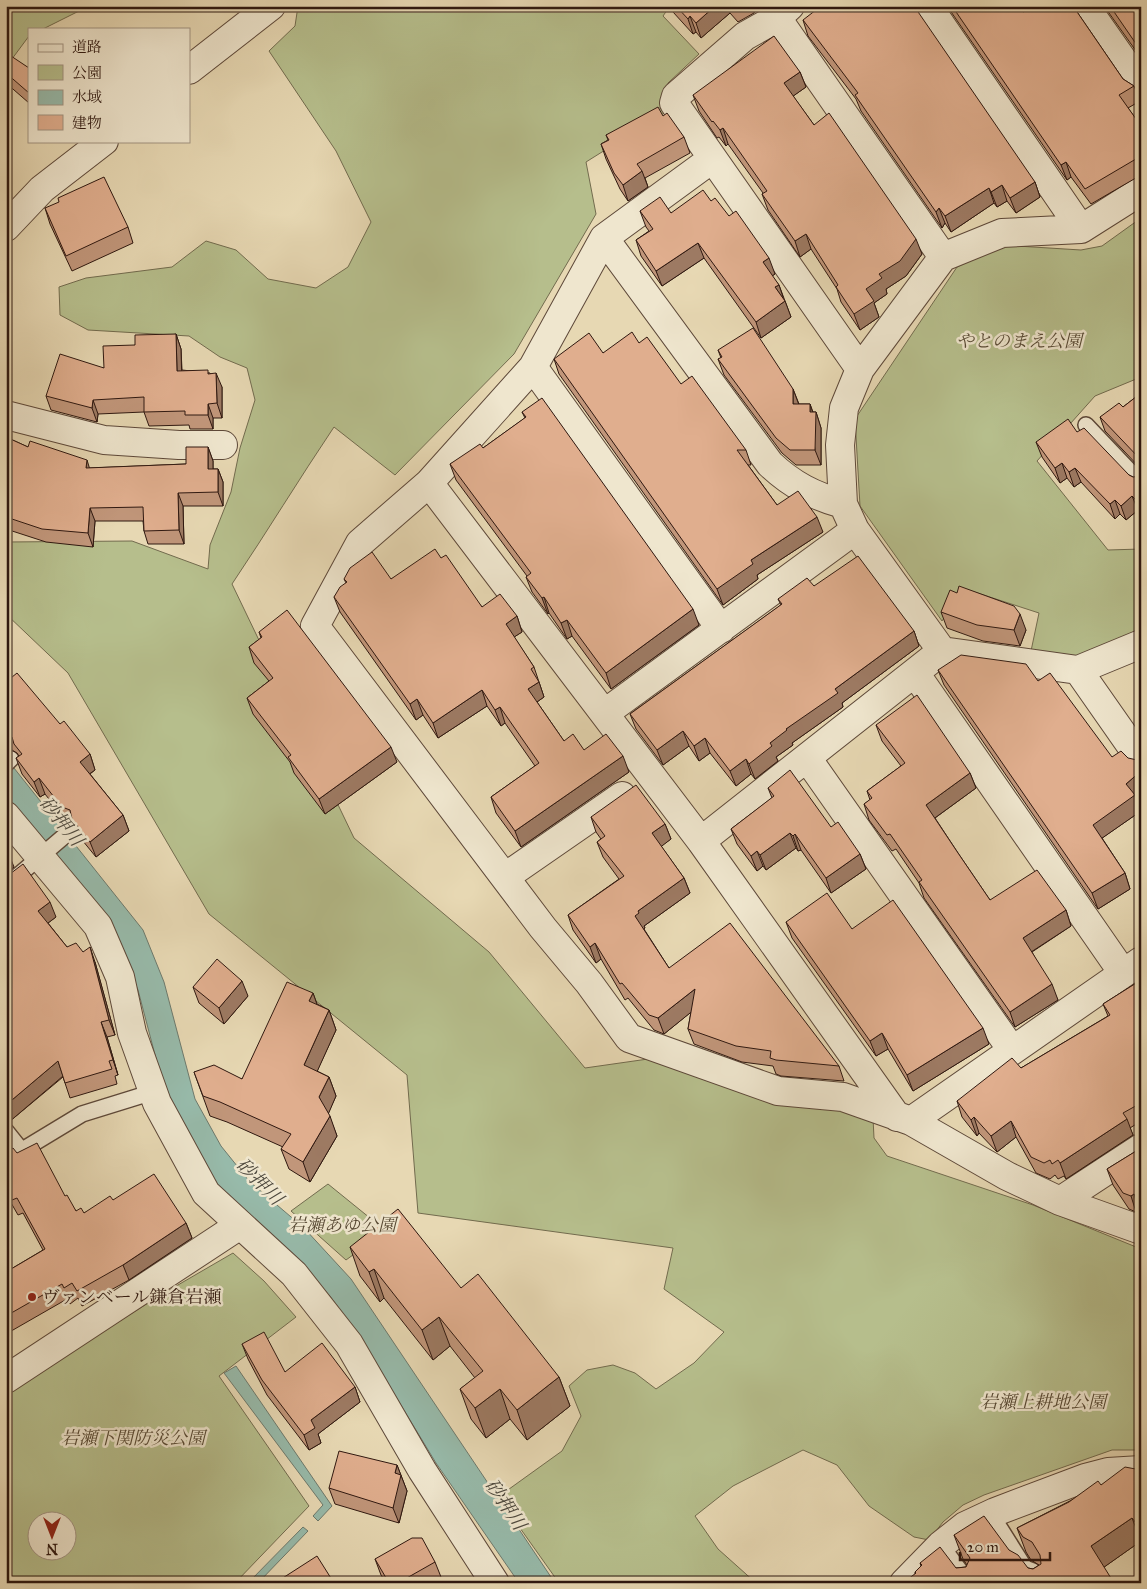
<svg xmlns="http://www.w3.org/2000/svg" width="1147" height="1589" font-family="'IM FELL Great Primer','Noto Serif JP',serif">
<rect width="100%" height="100%" fill="#e7d8b3"/>
<filter id="stains"><feTurbulence type="fractalNoise" baseFrequency=".004" numOctaves="4"/><feColorMatrix values="0 0 0 0 .2 0 0 0 0 .09 0 0 0 0 .02 0 0 0 .5 -.17"/></filter>
<radialGradient id="worn" r=".72"><stop offset=".6" stop-color="#630" stop-opacity="0"/><stop offset="1" stop-color="#630" stop-opacity=".3"/></radialGradient>
<path fill="#b6be8c" stroke="#726b4e" fill-rule="evenodd" d="M6,6H89L43,29H29V36L6,67Z
M298,6H670L663,16L699,54L668,83L669,110L586,162L596,214L514,354L395,475L334,427C299,479 267,532 232,584L354,838L489,952L585,1068L648,1059L846,1109L873,1118L874,1138L887,1156L1033,1205L1141,1249V1450H1112L984,1495L963,1505L943,1522L929,1540L914,1537L869,1506L837,1465L803,1450L733,1486L695,1516L718,1549L756,1583H559L498,1497L562,1451L581,1416L569,1386L587,1370L613,1365L635,1373L656,1389L694,1363L724,1332L664,1289L673,1248L418,1213L407,1075L209,914L68,673L6,614V542L132,541L208,569L210,545L231,492L240,448L255,400L247,368L220,357L189,336L88,330L60,315L59,287L86,278L172,267L206,241L236,250L268,279L316,288L348,267L371,222L336,151L269,51L295,26Z
M1141,218V377L1095,396L1037,461L1108,550L1141,549V633L1078,658L1031,651L1039,613L965,589L942,621L860,506L855,419L957,267L1001,245L1081,250L1102,246Z
M328,1184L386,1231L346,1260L291,1211Z
M233,1253L264,1281L296,1317L219,1376L309,1506L235,1583H6V1393L159,1296ZM38,1522H68V1552H38Z"/>
<path fill="#97baaa" stroke="#6d796c" d="M6,758L143,930L164,982L195,1099L221,1146L250,1182L304,1228L351,1279L555,1583H519L436,1463L362,1341L330,1296L284,1247L231,1201L199,1162L169,1108L138,990L119,944L6,801Z
M236,1366L332,1506L318,1521L313,1516L323,1505L224,1373Z
M303,1527L308,1531L258,1583H248Z"/>
<g fill="none" stroke-linecap="round" stroke-linejoin="round">
<g stroke="#5d4839" stroke-width="18">
<path id="service" d="M1086,425L1141,483
M6,764L11,759
M6,886L69,832
M6,1131L22,1151
M6,1160L82,1114L153,1092
M991,1514L1025,1568L1033,1571L1041,1583
M941,1545L969,1583"/>
</g>
<g stroke="#5d4839" stroke-width="30">
<path id="minor" d="M790,6L777,18L745,36L676,96L674,103L860,369
M928,6L1081,229
M1085,6L1141,86
M777,18L943,257
M189,70L271,6
M712,159L604,238L533,367L429,483L360,543L315,626L543,928L589,983L629,1038L778,1091L843,1097L911,1121L1007,1176L1060,1201L1141,1230
M6,227L42,189L104,141
M604,238L770,464C792,485 814,496 843,504
M533,367L721,629
M6,415L104,440L179,445H223
M429,483L701,841L897,1117
M942,651L855,530L843,504L840,445L844,408L860,369L943,257L1002,233L1081,229L1141,191
M1078,670L1141,760
M915,673L1123,973
M605,713L855,530
M807,758L1012,1050
M701,841L942,651L1078,670L1141,644
M505,877L622,796
M911,1121L1141,961
M1060,1201L1141,1148
M6,1379L240,1225
M904,1583L941,1545L965,1526L995,1512L1085,1478L1108,1472L1141,1470"/>
</g>
<g stroke="#5d4839" stroke-width="30">
<path id="tertiary" d="M6,816L98,926L120,977L132,1033L157,1103L206,1193L294,1274L349,1344L422,1470L495,1583"/>
</g>
<use href="#service" stroke="#efe6ce" stroke-width="15"/>
<use href="#minor" stroke="#efe6ce" stroke-width="28"/>
<use href="#tertiary" stroke="#efe6ce" stroke-width="28"/>
</g>
<path fill="#c1967a" stroke="#2f1810" d="M671,6H761L754,13L738,22L730,13L701,38L696,32L693,34L673,12Z
M947,6H1073L1123,79L1134,86L1140,101L1128,108L1141,126V175L1091,204L1071,177L1067,180Z
M1104,6H1141V58Z
M803,20L1035,182L1040,197L1016,213L1007,201L997,207L994,203L951,232L945,223L942,228L861,111L856,99L808,36Z
M6,57L29,68V103L6,83Z
M800,72L806,87L793,96L814,125L922,254L906,276L886,289L887,294L874,303L879,317L860,330L841,302L837,289L811,249L800,257L768,210L762,194L763,193L728,144L726,146L719,137L717,138L699,111L693,95Z
M663,116L684,137L690,153L645,178L648,187L628,201L620,189L606,159L601,144L608,140L606,135Z
M711,201L729,216L775,274L772,276L779,285L791,317L761,338L704,258L662,286L641,256L636,240L649,231L646,227L640,211L671,213Z
M45,208L128,227L133,243L72,271L50,224Z
M176,334L181,349L182,370L210,373L222,387V418H213V429H190L189,425L149,426L144,412L98,414L97,422L51,410L46,396L104,368L135,345Z
M639,343L746,450L751,465H748L777,505L823,532L757,575L758,579L723,605L559,374L554,359L603,353Z
M718,350L793,389L799,404H810L813,412H816L821,428V465H796L782,453L724,375L718,359L721,358Z
M1141,393V469L1105,431L1100,417L1123,407Z
M522,412L699,625L611,689L572,636L567,639L549,613L548,614L532,592L526,577L527,576L456,480L450,464L483,448L525,418Z
M1077,432L1129,475L1133,477L1141,513L1138,510L1126,520L1120,514L1115,519L1081,482L1074,487L1067,478L1060,483L1042,457L1036,442Z
M6,437L28,447L90,468L186,464L208,447L213,461V469H218L223,482V506H183L184,544H148L144,531L143,521H95L93,547L46,542L6,529Z
M441,558L482,607L517,616L522,632L514,637L534,667L544,697L537,702L564,741L629,772L521,847L496,813L491,797L535,766L505,723L501,726L487,706L438,738L423,715L416,720L340,612L334,597L346,583L344,579H391Z
M814,586L914,631L919,646L842,703L843,707L792,743L793,745L776,757L778,761L755,779L751,774L736,786L710,753L699,761L689,746L663,765L636,729L630,714L781,605L778,599Z
M941,612L1026,630L1020,646L983,641L947,628Z
M259,632L397,762L325,814L294,773L290,762L253,714L247,698L269,681L254,663L249,647L261,638Z
M938,670L1038,681L1135,796L1141,811L1102,838L1125,873L1130,889L1098,909L944,685Z
M6,682L60,724L90,754L95,770L90,774L123,815L129,831L96,857L78,835L74,825L68,823L45,794L40,797L22,774L16,758L19,756L17,753L12,750L6,743Z
M876,725L970,773L976,788L935,818L958,853L990,900L1066,910L1071,926L1032,952L1058,1000L1015,1027L924,898L919,883L896,849L892,851L869,820L864,804L870,800L867,791L901,766L882,741Z
M768,788L831,827L860,854L866,869L831,893L801,850L798,851L796,848L766,870L763,866L757,871L737,844L731,829L772,798Z
M591,817L665,824L671,839L661,846L684,878L690,893L644,926L645,928L644,929L669,968L839,1066L844,1081L781,1076L776,1074L773,1066L742,1062L694,1044L688,1029L691,1012L664,1034L654,1030L628,998L625,1000L601,959L596,963L573,930L568,915L619,879L603,857L597,842L601,839L596,832Z
M6,877L56,917L48,923L67,947L83,952L95,962L115,1035L107,1037L118,1075L115,1076L117,1084L70,1098L63,1077L9,1122L6,1123Z
M786,922L852,929L989,1044L913,1091L888,1049L876,1056L792,938Z
M1141,980V1121L1130,1128L1133,1135L1066,1179L1064,1176L1058,1179L1055,1175L1050,1179L1036,1173L1016,1137L997,1152L979,1133L977,1136L962,1117L957,1101L1021,1068L1108,1016L1103,1004Z
M193,987L248,996L224,1024L199,1003Z
M313,993L317,1004L329,1010L336,1030L317,1071L329,1077L336,1096L328,1113L337,1136L310,1182L289,1169L281,1149L283,1147L227,1122L210,1116L194,1072L242,1079Z
M1141,1148V1211L1139,1210L1136,1212L1129,1209L1113,1185L1107,1169Z
M6,1152L17,1153L65,1196L76,1211L84,1213L113,1200L186,1223L192,1238L129,1280L82,1306L78,1298L70,1304L67,1299L6,1334V1272L43,1250L23,1213L18,1215L6,1194Z
M350,1247L461,1288L559,1377L570,1406L527,1440L510,1419L486,1438L471,1419L460,1389L475,1378L450,1346L433,1360L384,1298L380,1302L360,1276Z
M242,1344L285,1372L355,1387L360,1402L318,1434L321,1443L309,1450L267,1395L248,1359Z
M397,1465L407,1491L399,1523L335,1504L329,1488Z
M1141,1470V1541L1104,1567L915,1574V1572L921,1566L920,1563L956,1568L966,1567L967,1565L963,1559L954,1535L1009,1550L1028,1568L1033,1569L1039,1565L1031,1560L1026,1552L1017,1528L1101,1485Z
M375,1559L435,1562L441,1577L431,1583H386L381,1575Z"/>
<path fill="#9d7a63" stroke="#2f1810" d="M715,6H727L730,13L701,38L696,23Z
M752,6H761L754,13Z
M1019,6H1038L1023,17Z
M690,16L696,32L693,34L688,19Z
M800,72L806,87L789,99L784,83Z
M723,128L728,144L726,146L720,130Z
M1066,162L1071,177L1067,180L1061,165Z
M642,171L648,187L628,201L623,185Z
M1035,182L1040,197L1016,213L1010,198Z
M1002,185L1007,201L997,207L991,192Z
M989,188L994,203L951,232L945,216Z
M939,208L945,223L942,228L936,212Z
M806,234L811,249L800,257L795,241Z
M916,239L922,254L906,276L886,289L887,294L874,303L879,317L860,330L854,314L866,289L879,274Z
M698,243L704,258L662,286L656,271Z
M769,258L775,274L769,278L763,262Z
M779,285L784,300L775,287Z
M785,301L791,317L761,338L756,322Z
M176,334L181,349L182,385L177,371Z
M216,373L222,387V418L217,403Z
M793,389L799,405L793,404Z
M93,400L98,414L97,422L92,408Z
M208,404L213,418V429L208,415Z
M810,404L815,420L816,412L821,428V465L815,450L810,412Z
M208,447L213,461V483L208,469Z
M87,460L91,473L86,468Z
M1062,463L1067,478L1060,483L1055,468Z
M1075,468L1081,482L1074,487L1069,472Z
M218,469L223,482V506L218,492Z
M178,493L183,506L184,544L179,530Z
M1141,493V513L1135,499Z
M1132,496L1138,510L1126,520L1121,506Z
M1115,500L1120,514L1115,519L1110,504Z
M90,508L95,521L93,547L88,533Z
M817,517L823,532L757,575L758,579L723,605L717,589L751,560Z
M544,597L549,613L548,614L542,598Z
M693,609L699,625L611,689L606,673Z
M1020,614L1026,630L1020,646L1014,630Z
M517,616L522,632L511,639L506,624Z
M567,620L572,636L567,639L561,623Z
M914,631L919,646L842,703L843,707L792,743L793,745L776,757L778,761L755,779L749,764L770,743L786,729L835,689Z
M539,682L544,697L534,704L528,689Z
M482,690L487,706L438,738L433,723Z
M417,699L423,715L416,720L410,704Z
M500,707L505,723L501,726L495,710Z
M683,731L689,746L663,765L657,750Z
M705,738L710,753L699,761L694,746Z
M391,747L397,762L325,814L319,799Z
M90,754L95,770L85,777L80,762Z
M623,756L629,772L521,847L515,831Z
M746,759L751,774L736,786L730,771Z
M1141,771V792L1135,796L1141,811L1098,841L1093,825L1126,784Z
M970,773L976,788L932,820L926,805Z
M39,778L45,794L40,797L34,782Z
M123,815L129,831L96,857L90,842Z
M665,824L671,839L658,849L652,833Z
M790,833L796,848L766,870L760,855Z
M795,834L801,850L798,851L793,836Z
M757,851L763,866L757,871L751,856Z
M8,852L14,867L6,874V854Z
M860,854L866,869L831,893L826,878Z
M1125,873L1130,889L1098,909L1092,893Z
M684,878L690,893L644,926L645,928L641,931L635,916L638,911Z
M50,902L56,917L44,926L38,911Z
M1066,910L1071,926L1028,954L1023,938Z
M595,943L601,959L596,963L590,947Z
M90,947L95,962L115,1035L109,1020Z
M242,981L248,996L224,1024L219,1008Z
M1052,984L1058,1000L1015,1027L1010,1012Z
M695,989L700,1005L664,1034L658,1018Z
M313,993L320,1013L309,1001Z
M329,1010L336,1030L311,1085L304,1065Z
M101,1022L107,1037L118,1075L113,1060Z
M983,1028L989,1044L913,1091L907,1075Z
M882,1033L888,1049L876,1056L870,1041Z
M58,1061L63,1076L9,1122L6,1115V1105Z
M329,1077L336,1096L327,1117L319,1097Z
M330,1116L337,1136L310,1182L303,1162Z
M974,1117L979,1133L977,1136L971,1120Z
M1127,1119L1133,1135L1066,1179L1060,1163Z
M1011,1121L1016,1137L997,1152L991,1136Z
M1134,1194L1139,1210L1136,1212L1131,1196Z
M186,1223L192,1238L129,1280L123,1265Z
M374,1269L384,1298L380,1302L369,1272Z
M439,1317L450,1346L433,1360L422,1330Z
M559,1377L570,1406L527,1440L517,1410Z
M355,1387L360,1402L318,1434L321,1443L309,1450L304,1435L311,1420Z
M500,1389L510,1419L486,1438L475,1408Z
M397,1465L407,1491L399,1523L393,1508L395,1473Z
M1132,1518L1141,1541L1100,1570L1091,1546Z"/>
<path fill="#e0ae8e" stroke="#2f1810" d="M676,6H715L696,23L690,16L688,19Z
M821,6H914L1035,182L1010,198L1002,185L991,192L989,188L945,216L939,208L936,212L855,95L858,93L803,20Z
M952,6H1020L1023,12L1035,6H1073L1123,79L1134,86L1119,95L1141,126V156L1085,189L1066,162L1061,165Z
M1110,6H1141V51Z
M774,36L800,72L784,83L814,125L829,113L916,239L900,261L879,274L882,278L866,289L874,301L854,314L836,287L838,285L806,234L795,241L762,194L767,191L723,128L720,130L713,121L712,122L693,95Z
M8,54L29,68V93L6,73V57Z
M658,107L663,116L667,113L684,137L637,164L642,171L623,185L614,173L601,144L609,140L606,135Z
M104,177L128,227L66,256L45,208L59,202L58,198Z
M703,190L711,201L715,198L729,216L736,211L769,258L763,262L779,285L775,287L785,301L756,322L698,243L656,271L636,240L653,229L640,211L660,197L671,213Z
M753,328L793,389V404H810V412H816L815,450H790L776,438L718,359L722,357L718,350Z
M632,332L639,343L647,337L681,384L692,376L746,450H737L777,505L798,491L817,517L751,560L753,564L717,589L554,359L589,333L603,353Z
M176,334L177,371L208,370V374L216,373L217,403L208,404V415H185V411L144,412V397L93,400L92,408L46,396L60,354L104,368L103,346L135,345V335Z
M1141,393V460L1100,417L1119,403L1123,407Z
M542,398L693,609L606,673L567,620L561,623L544,597L542,598L526,577L531,573L450,464L480,444L483,448L526,417L522,412Z
M1068,419L1077,432L1084,428L1129,475L1133,477L1141,476V493L1135,499L1132,496L1121,506L1115,500L1110,504L1075,468L1069,472L1062,463L1055,468L1036,442Z
M6,437L28,447L30,441L87,460L86,468L186,464V447H208V469H218V492L178,493L179,530L144,531L143,507L90,508L88,533L42,529L6,517Z
M435,549L441,558L446,555L482,607L500,594L517,616L506,624L534,667L531,669L539,682L528,689L564,741L573,734L584,750L606,734L623,756L515,831L491,797L539,763L500,707L495,710L482,690L433,723L417,699L410,704L334,597L340,587L347,582L344,579L350,568L372,552L391,579Z
M858,556L914,631L835,689L838,693L786,729L787,730L770,743L772,746L749,764L746,759L730,771L705,738L694,746L683,731L657,750L630,714L782,604L778,599L807,578L814,586Z
M959,586L1014,606L1020,614L1014,630L977,625L941,612L950,590L957,593Z
M287,610L391,747L319,799L288,757L291,755L247,698L273,678L249,647L262,637L259,632Z
M961,655L1026,664L1038,681L1050,673L1112,757L1121,751L1128,758L1137,760L1141,758V771L1126,784L1135,795L1093,825L1125,873L1092,893L938,670Z
M17,673L60,724L64,721L90,754L80,762L123,815L90,842L72,819L70,810L62,807L39,778L34,782L16,758L22,754L14,744L12,737L6,734V682Z
M917,695L970,773L926,805L958,853L990,900L1037,870L1066,910L1023,938L1052,984L1010,1012L919,882L922,880L890,834L887,835L864,804L872,798L867,791L905,763L876,725Z
M790,770L831,827L838,822L860,854L826,878L795,834L793,836L790,833L760,855L757,851L751,856L731,829L774,796L768,788Z
M636,785L665,824L652,833L684,878L638,911L639,913L635,916L669,968L730,923L839,1066L776,1060L770,1058L771,1051L736,1046L688,1029L695,989L658,1018L649,1015L622,983L620,984L595,943L590,947L568,915L624,876L597,842L605,836L591,817Z
M23,864L50,902L38,911L67,947L76,943L83,952L90,947L109,1020L101,1022L113,1060L109,1061L112,1069L65,1083L58,1061L6,1105V877Z
M827,893L852,929L893,900L983,1028L907,1075L882,1033L870,1041L786,922Z
M217,959L242,981L219,1008L193,987Z
M1141,980V1103L1123,1113L1127,1119L1060,1163L1058,1160L1052,1164L1050,1160L1044,1163L1031,1157L1011,1121L991,1136L974,1117L971,1120L957,1101L1012,1058L1021,1068L1110,1015L1103,1004Z
M287,982L313,993L309,1001L329,1010L304,1065L329,1077L319,1097L330,1116L303,1162L281,1149L291,1134L220,1102L203,1096L194,1072L214,1065L242,1079Z
M37,1143L65,1196L67,1195L76,1211L81,1208L84,1213L110,1196L113,1200L154,1174L186,1223L123,1265L77,1291L72,1283L64,1288L62,1284L6,1316V1272L45,1249L17,1198L12,1200L6,1189V1152L13,1148L17,1153Z
M1141,1148V1200L1134,1194L1131,1196L1123,1193L1107,1169Z
M398,1209L461,1288L478,1274L559,1377L517,1410L500,1389L475,1408L460,1389L483,1371L439,1317L422,1330L374,1269L369,1272L350,1247Z
M264,1332L285,1372L322,1343L355,1387L311,1420L315,1428L304,1435L262,1380L242,1344Z
M339,1451L397,1465L395,1473L401,1475L393,1508L329,1488Z
M1125,1467L1141,1470V1529L1132,1518L1091,1546L1114,1583H903L916,1573L915,1572L922,1565L920,1563L940,1547L956,1568L966,1567L970,1558L954,1535L984,1516L1009,1550L1018,1555L1028,1568L1033,1569L1041,1564L1040,1555L1032,1542L1023,1537L1017,1528L1069,1502L1098,1481L1101,1485Z
M412,1538H422L435,1562L398,1583H389L375,1559Z
M317,1556L334,1583H275Z"/>
<circle fill="#8f2418" stroke="#efe6ce" stroke-width="2" cx="32" cy="1297" r="5"/>
<g text-anchor="middle" stroke-width="5" stroke-linejoin="round" paint-order="stroke">
<g font-size="18" font-style="italic" fill="#584a35" stroke="#efe6ce">
<text x="1019" y="347">やとのまえ公園</text>
<text x="342" y="1231">岩瀬あゆ公園</text>
<text x="1043" y="1408">岩瀬上耕地公園</text>
<text x="133" y="1444">岩瀬下関防災公園</text>
</g>
<g font-size="18" fill="#2f1810" stroke="#efe6ce" text-anchor="start">
<text x="42" y="1303">ヴァンベール鎌倉岩瀬</text>
</g>
<g font-size="19" font-style="italic" fill="#4e493e" stroke="#efe6ce">
<text transform="translate(62 821) rotate(51)" y="7">砂押川</text>
<text transform="translate(260 1181) rotate(45)" y="7">砂押川</text>
<text transform="translate(506 1504) rotate(56)" y="7">砂押川</text>
</g>
</g>
<rect width="1147" height="1589" fill="none" stroke="#e7d8b3" stroke-width="25"/>
<rect x="8" y="8" width="1132" height="1574" fill="none" stroke="#2f1810" stroke-width="2.5"/>
<rect x="12" y="12" width="1122" height="1564" fill="none" stroke="#2f1810"/>
<rect x="28" y="28" width="162" height="115" fill="#efe6ce" stroke="#a29482"/>
<rect x="38" y="44" width="25" height="8" fill="#efe6ce" stroke="#a29482"/>
<text x="72" y="52" font-size="15" fill="#2f1810">道路</text>
<rect x="38" y="65" width="25" height="15" fill="#b6be8c" stroke="#a29482"/>
<text x="72" y="78" font-size="15" fill="#2f1810">公園</text>
<rect x="38" y="90" width="25" height="15" fill="#97baaa" stroke="#a29482"/>
<text x="72" y="102" font-size="15" fill="#2f1810">水域</text>
<rect x="38" y="115" width="25" height="15" fill="#e0ae8e" stroke="#a29482"/>
<text x="72" y="128" font-size="15" fill="#2f1810">建物</text>
<g transform="translate(52 1536) rotate(180)"><circle r="24" fill="#efe6ce" stroke="#a29482"/>
<path d="M0-4L9 19L0 12L-9 19Z" fill="#8f2418"/>
<text y="-8" font-size="14" font-weight="bold" text-anchor="middle" fill="#2f1810">N</text>
</g>
<path d="M960 1552v8h90v-8" fill="none" stroke="#2f1810" stroke-width="2.5"/>
<text x="967" y="1552" font-size="15" fill="#2f1810" stroke="#efe6ce" stroke-width="4" paint-order="stroke">20 m</text>
<rect width="100%" height="100%" filter="url(#stains)"/>
<rect width="100%" height="100%" fill="url(#worn)"/>
</svg>
